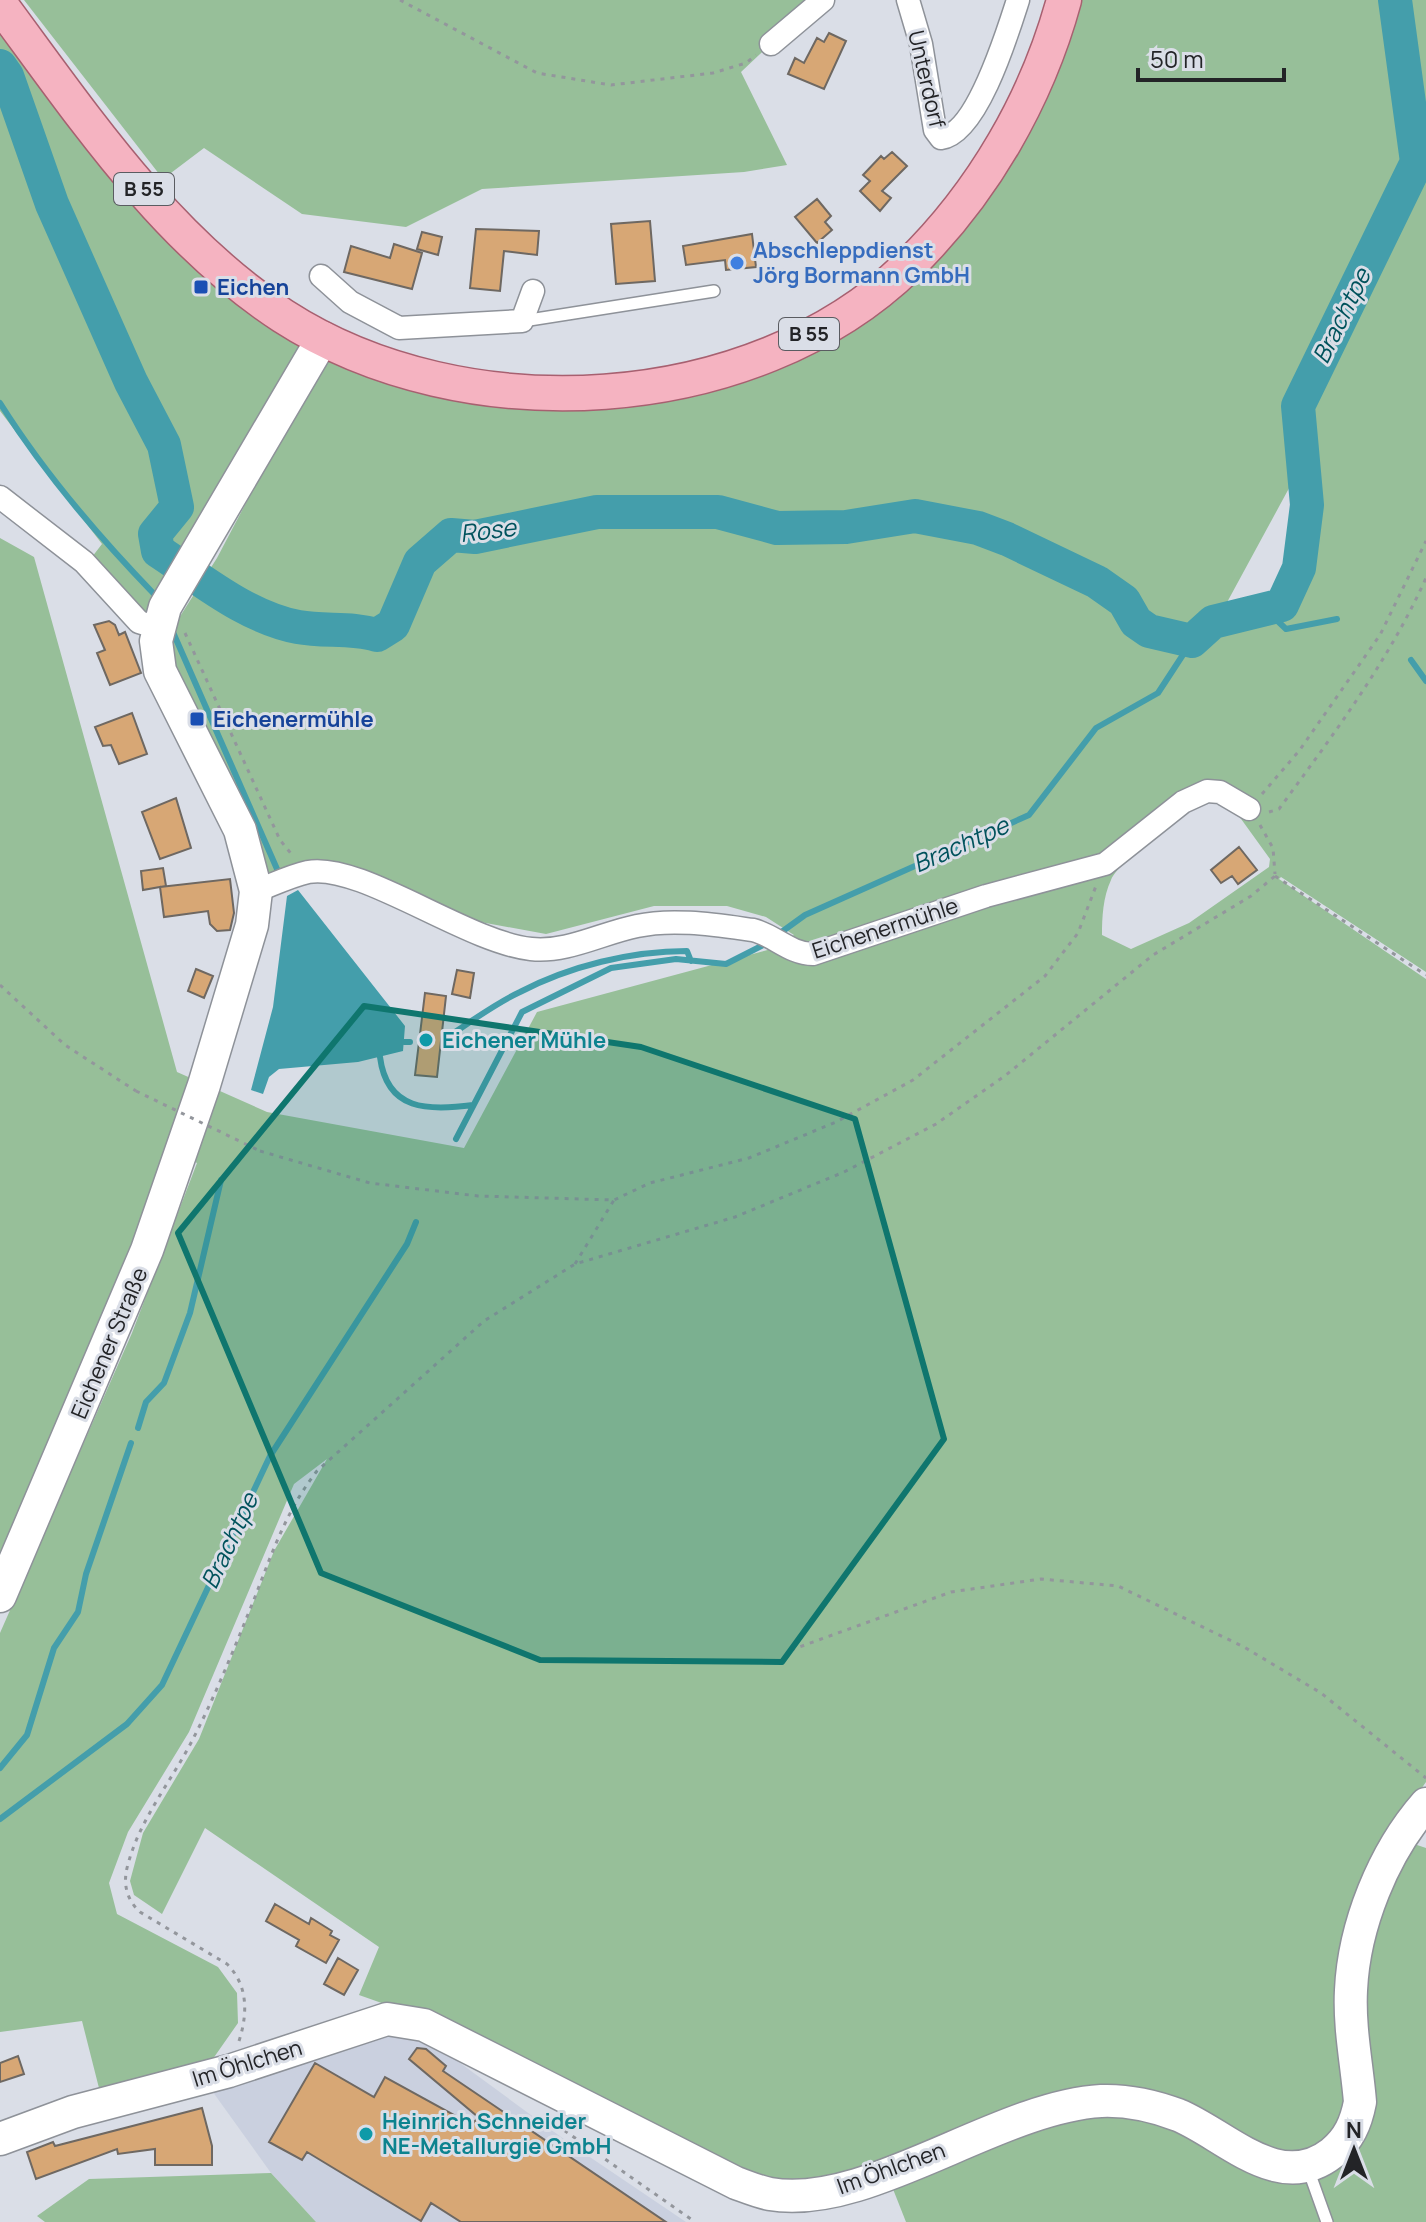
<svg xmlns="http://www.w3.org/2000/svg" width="1426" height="2222" font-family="Manrope,sans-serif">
<rect width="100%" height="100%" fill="#dadee7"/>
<path fill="#cad0df" d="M386,2032L419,2033L572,2145L686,2222H316L271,2173L210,2088Z"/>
<path fill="#97bf99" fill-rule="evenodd" d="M24,0H817L741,72L787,165L744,172L482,189L406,227L302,214L204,148L163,179Z
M1075,0H1426V972L1281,877L1279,879L1426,979V1782L1389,1834L1340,1960L1336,2035L1364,2126C1362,2069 1358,2015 1368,1959C1375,1918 1394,1880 1411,1843L1426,1848V2222H906L891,2184L838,2176L762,2181L441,2024L359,1995L379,1947L205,1828L162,1914L134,1895L130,1881L143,1833L199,1739L274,1551L327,1459L294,1484L189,1732L128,1832L109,1883L117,1914L218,1967L237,1993L238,2023L210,2063L100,2092L82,2021L0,2032V1633L132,1333L197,1163L181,1155L0,1583V538L34,557L177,1072L267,1112L464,1148L537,1012L775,948L794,935L766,917L727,906H654L546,934L448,916L387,886L319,860L268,873L246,814L177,676L168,648L179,618L217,558L326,351L498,399L820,344L895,302L995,185ZM1294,479L1284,609L1213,631L1212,630ZM1212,797L1231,805L1270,859L1269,867L1189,923L1131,949L1102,935C1102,917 1103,897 1111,880C1121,858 1190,807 1212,797Z
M0,17L310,343L155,615L143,613L92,557L102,544L0,411Z
M271,2173L316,2222H45L37,2216L89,2179Z"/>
<path fill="#449eab" d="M298,890L405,1026L403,1051L358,1062L279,1069L269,1077L263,1094L251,1090L273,1007L287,896Z"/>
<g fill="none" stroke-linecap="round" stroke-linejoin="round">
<path stroke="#449eab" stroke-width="6" d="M0,403C44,473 97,535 155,595
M1265,609L1286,629L1337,619
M172,630L277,869
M1411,660L1426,681
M776,936L805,915L1029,815L1096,728L1158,693L1192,641
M441,1041C467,1025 492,1005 520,992C570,966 631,951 687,951L691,961
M404,1042H410
M380,1057C387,1111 428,1111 473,1105
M456,1139L522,1012L611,968L676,959L726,964L767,943
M138,1428L146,1402L164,1383L190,1313L221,1180
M0,1768L27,1735L54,1648L78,1612L86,1574L131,1443
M0,1819L127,1724L162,1685L270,1456L407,1244L416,1222"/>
<path stroke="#449eab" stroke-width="34" d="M0,66L7,76L52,204L131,382L164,445L177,507L155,534L158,551C201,579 246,617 298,627C325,632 351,627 377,635L393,625L420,562L451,535L475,537L597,512H718L777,528L846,527L915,516L978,528L1007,539L1097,582L1124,601L1136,622L1149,631L1192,641L1213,622L1282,605L1299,568L1307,505L1298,406L1417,162L1395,0"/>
</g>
<path fill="#d7a775" stroke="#6e6862" stroke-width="2" d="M829,33L846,41L824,89L788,74L795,58L804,63L817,38L824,42Z
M892,152L907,166L882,191L891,198L880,211L860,191L870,181L863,175L881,156L884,159Z
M817,199L831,216L825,222L832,230L817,243L795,217Z
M650,221L655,281L616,284L611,224Z
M476,229L539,231L537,255L504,251L500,291L470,288Z
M422,232L442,237L438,255L417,249Z
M752,234L756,267L726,270L725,260L686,265L683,246Z
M394,244L422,253L412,289L344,272L351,246L390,258Z
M109,621L115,625L119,635L125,632L141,673L110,685L97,653L105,650L94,625Z
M132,713L147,754L119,764L111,745L103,746L95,727Z
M176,798L191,848L160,859L142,812Z
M1239,847L1257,870L1238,884L1232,876L1221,883L1211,870Z
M163,868L166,886L160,887L230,879L234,913L230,930L217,931L210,924L208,911L164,917L160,887L143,890L141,871Z
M196,969L213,976L204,998L188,991Z
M457,970L474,973L470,998L452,994Z
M425,993L446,996L437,1077L415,1075Z
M275,1904L309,1924L311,1918L332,1931L330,1935L339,1940L326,1963L296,1946L299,1940L266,1921Z
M338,1958L358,1970L344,1995L324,1984Z
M417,2048L426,2049L446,2066L443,2071L666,2222H461L431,2203L421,2221L307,2152L302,2160L269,2142L315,2063L374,2097L385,2077L472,2125L478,2117L409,2059Z
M18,2056L24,2074L0,2082V2063Z
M202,2108L212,2146V2165H155V2149L118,2154L117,2149L36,2179L27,2152L53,2142L55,2146Z"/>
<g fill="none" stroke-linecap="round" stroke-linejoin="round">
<g stroke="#8e9299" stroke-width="14">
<path id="lane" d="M523,321L714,291
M1307,2166L1327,2222"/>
</g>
<g stroke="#8e9299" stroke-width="25">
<path id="street" d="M908,0L921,44L935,130L941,138C977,134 1008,31 1018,0
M771,44L823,0
M321,276L350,302L399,328L522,321L533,291
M0,497L84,562L139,622L158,628
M256,891C272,885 290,876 308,872C360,862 466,942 531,949C567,953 602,933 637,926C673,918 716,925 753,930C774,935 790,954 813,954L986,896L1105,864L1183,802L1207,791L1220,792L1249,809"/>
</g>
<g stroke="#8e9299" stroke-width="35">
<path id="secondary" d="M0,1596L147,1250L204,1085L252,925L256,891L240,830L160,671L156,641L165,607L323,338
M0,2139L73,2112L229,2071L387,2019L424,2025L736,2183C747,2187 759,2192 770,2194C867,2211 997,2107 1101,2101C1126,2100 1154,2106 1178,2115C1225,2134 1279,2195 1332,2153C1349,2139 1356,2123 1360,2102C1357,2065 1349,2028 1351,1990C1354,1926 1383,1853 1426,1804"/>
</g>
<g stroke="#a76070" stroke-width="37">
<path id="primary" d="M0,4C83,116 165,239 283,316C464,433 752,418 909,265C983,193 1037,99 1064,0"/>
</g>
<path stroke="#93969c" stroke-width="3" stroke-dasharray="4 6" stroke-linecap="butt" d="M400,0L537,73L611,85L713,73L746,63L756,55
M185,633L280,840L293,856
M1262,794L1299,751L1380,635L1426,541
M1269,812L1279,809C1333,735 1388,662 1426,578
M1260,825L1273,848L1275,874
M1275,876L1426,975
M0,985L65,1045L136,1091
M260,1151L370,1183L478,1196L614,1200L650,1183L749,1158L836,1122L913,1080L1045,976L1078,933L1096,886
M575,1264L614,1200
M791,1650L951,1592L1041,1579L1118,1586L1244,1647L1321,1693L1426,1778
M239,2041C248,2013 248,1985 227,1964L140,1912C127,1900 123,1885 127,1868C139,1819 172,1781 194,1737C217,1692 236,1644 255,1597C272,1553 287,1509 317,1471L484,1321L575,1264L735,1217L844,1172L936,1124L1006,1075L1153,955L1251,896L1275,876
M548,2119L695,2222"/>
<use href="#lane" stroke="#fff" stroke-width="11"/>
<use href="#street" stroke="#fff" stroke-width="22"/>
<use href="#secondary" stroke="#fff" stroke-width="32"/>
<use href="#primary" stroke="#f5b3c1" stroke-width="34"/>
<path stroke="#93969c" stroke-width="3" stroke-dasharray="4 6" stroke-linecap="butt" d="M136,1091L260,1151"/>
</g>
<path fill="#0f766e" fill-opacity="0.2" stroke="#0f766e" stroke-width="6" stroke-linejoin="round" d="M364,1006L641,1047L855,1119L944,1439L782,1662L540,1660L321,1573L178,1233Z"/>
<circle fill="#3f7fe0" stroke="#dadee7" stroke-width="3" cx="737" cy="263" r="8"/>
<g fill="#1a4fb4" stroke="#dadee7" stroke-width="3">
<rect x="193" y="279" width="16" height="16" rx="4"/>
<rect x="189" y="711" width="16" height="16" rx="4"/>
</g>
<g fill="#0f9aa8" stroke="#dadee7" stroke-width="3">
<circle cx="426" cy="1040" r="8"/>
<circle cx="366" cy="2134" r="8"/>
</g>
<g text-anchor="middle" stroke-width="6" stroke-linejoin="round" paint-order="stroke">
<g fill="#dadee7" stroke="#5a5c61" stroke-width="2">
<rect x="114" y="173" width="60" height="32" rx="6"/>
<rect x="779" y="318" width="60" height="32" rx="6"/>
</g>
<g font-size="20" font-weight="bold" fill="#232427">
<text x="144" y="196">B 55</text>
<text x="809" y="341">B 55</text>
</g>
<g font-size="22" fill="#232427" stroke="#dadee7">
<text transform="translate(927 79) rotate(77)" y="8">Unterdorf</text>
<text transform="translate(885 928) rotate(-18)" y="8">Eichenermühle</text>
<text transform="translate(109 1343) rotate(-67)" y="8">Eichener Straße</text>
<text transform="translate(247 2063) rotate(-17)" y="8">Im Öhlchen</text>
<text transform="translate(891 2168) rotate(-20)" y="8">Im Öhlchen</text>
</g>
<g font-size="22" font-weight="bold" fill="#366cbe" stroke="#dadee7" text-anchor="start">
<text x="753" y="258">Abschleppdienst<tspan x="753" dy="25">Jörg Bormann GmbH</tspan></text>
</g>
<g font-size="22" font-weight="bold" fill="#164399" stroke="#dadee7" text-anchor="start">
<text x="217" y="295">Eichen</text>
<text x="213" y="727">Eichenermühle</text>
</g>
<g font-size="22" font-weight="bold" fill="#0d838f" stroke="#dadee7" text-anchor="start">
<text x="442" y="1048">Eichener Mühle</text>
<text x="382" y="2129">Heinrich Schneider<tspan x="382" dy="25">NE-Metallurgie GmbH</tspan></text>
</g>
<g font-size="24" font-style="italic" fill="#00525c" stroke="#dadee7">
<text transform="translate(1342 316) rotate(-64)" y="8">Brachtpe</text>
<text transform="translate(488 531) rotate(-7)" y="8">Rose</text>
<text transform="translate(961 845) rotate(-24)" y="8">Brachtpe</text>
<text transform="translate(230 1541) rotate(-65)" y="8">Brachtpe</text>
</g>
</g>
<g transform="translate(1354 2150)" stroke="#dadee7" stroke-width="6" paint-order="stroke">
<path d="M0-6L14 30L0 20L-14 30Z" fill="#232427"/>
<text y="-12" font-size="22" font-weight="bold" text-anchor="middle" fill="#232427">N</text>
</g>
<path d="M1138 68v12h146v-12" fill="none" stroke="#232427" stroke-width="4"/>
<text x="1150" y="68" font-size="24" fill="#232427" stroke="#dadee7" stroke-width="6" paint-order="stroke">50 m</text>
</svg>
